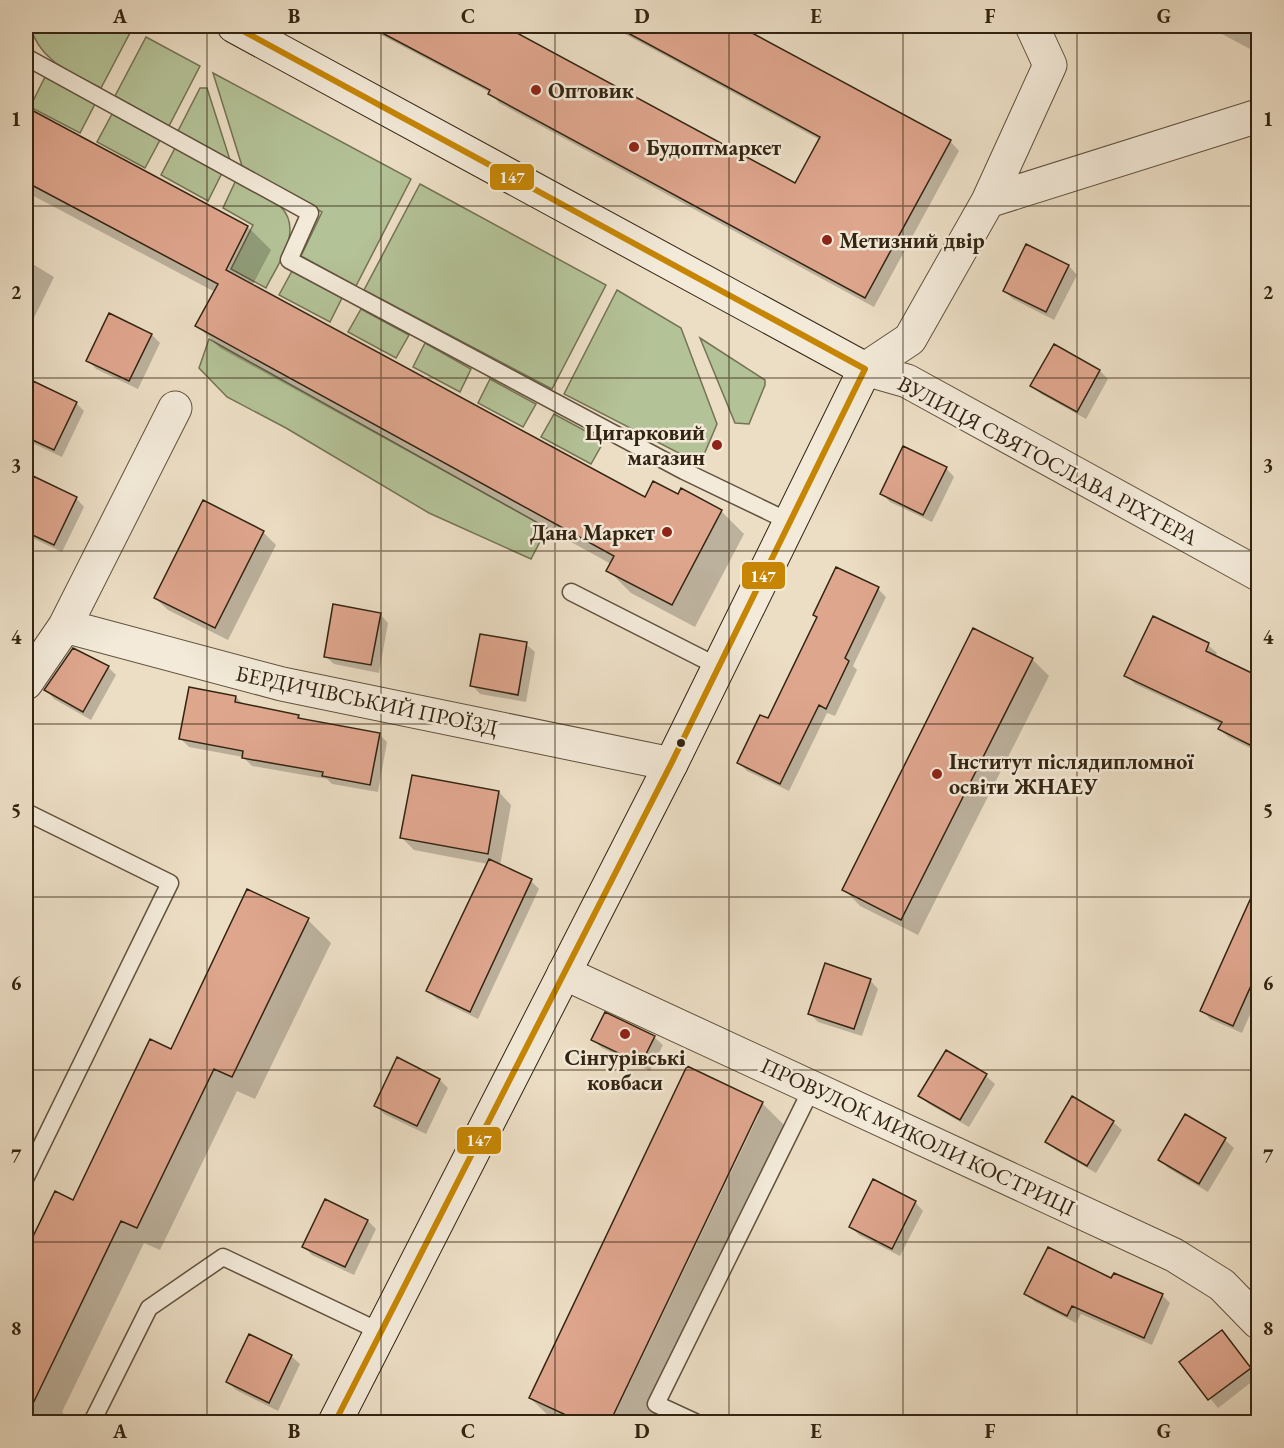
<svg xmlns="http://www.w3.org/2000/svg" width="1284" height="1448" font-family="'EB Garamond',serif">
<rect width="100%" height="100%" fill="#ecdec5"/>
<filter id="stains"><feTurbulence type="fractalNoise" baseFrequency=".00333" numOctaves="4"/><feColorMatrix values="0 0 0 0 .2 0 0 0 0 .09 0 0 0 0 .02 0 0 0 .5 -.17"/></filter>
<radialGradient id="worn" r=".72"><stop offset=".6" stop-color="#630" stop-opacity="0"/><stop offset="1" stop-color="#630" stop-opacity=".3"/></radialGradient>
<path fill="#b4c297" stroke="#747354" stroke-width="1.5" d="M30,26H126L132,29L101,88C71,72 40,62 30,26Z
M146,37L200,66L169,126L115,96Z
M213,73L411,179L356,286L301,256L322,212L242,166Z
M45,77L95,104L80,133L30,107Z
M200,88H207L230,160L178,131Z
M112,114L160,140L145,168L97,142Z
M175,148L222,173L208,201L161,175Z
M236,180C250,188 270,195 281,207C304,231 277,265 266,288L231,269L253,225L223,208Z
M420,184L606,285L552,389L364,290Z
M292,271L342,298L330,322L279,295Z
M617,290L681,328L717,424L700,464L564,394Z
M361,309L409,335L396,358L348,332Z
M700,338L765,380V385L749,424L735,423Z
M209,339L547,528L531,559L429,513L286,428L227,397L199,368Z
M425,343L471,369L460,392L413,367Z
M490,379L536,404L523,427L478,403Z
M554,414L604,441L591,464L541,437Z"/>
<path fill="#0003" d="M364,26H474L795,185L820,140L610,26H736L950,141L959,151L874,307L499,103L491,93Z
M1207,26H1258V33L1250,49Z
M26,109L248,227L271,250L252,286L646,499L678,496L721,511L744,534L695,627L631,593L608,570L611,564L220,348L197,325L215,292L26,192Z
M1027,246L1069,266L1077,275L1054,320L1013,299L1004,291Z
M26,260L54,277L32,322L26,319Z
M110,315L152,335L160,343L138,389L96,369L88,360Z
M1054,346L1100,371L1108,379L1086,419L1041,394L1032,386Z
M34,383L76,403L84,411L62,457L26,440V400Z
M946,468L954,477L932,522L890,502L882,494Z
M34,478L76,498L84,507L62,552L26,535V495Z
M203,502L263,532L276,545L228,640L168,610L155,598Z
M878,589L886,597L853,666L857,670L835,716L827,713L789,791L747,771L739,763L769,720Z
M380,614L388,623L379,673L334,664L325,656Z
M1154,618L1208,645L1217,653L1215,657L1258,678V752L1228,737L1220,729L1222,725L1135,684L1126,675Z
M526,644L535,652L526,702L480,694L472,685Z
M1032,659L1049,676L918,935L860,906L844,889Z
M108,667L116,675L91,720L54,699L46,690Z
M236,697L244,705L298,716L302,720L379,734L387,742L378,792L332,784L327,779L252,766L243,757L189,747L181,739Z
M499,792L511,805L500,866L531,881L539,889L478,1019L437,999L428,991L488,864L414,850L401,837Z
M1258,887V996L1242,1033L1210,1019L1202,1010Z
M308,920L331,943L255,1099L237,1091L160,1250L144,1243L62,1412L72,1422H26V1255L55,1193L73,1202L171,1051Z
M870,980L878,989L862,1036L818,1022L810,1014Z
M654,1037L663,1045L650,1071L602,1048L593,1040Z
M946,1052L986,1076L995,1084L969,1127L929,1104L920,1096Z
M440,1080L448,1088L426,1134L384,1114L376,1105Z
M762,1103L792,1133L653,1422H611L759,1114H756L608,1422H555L530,1398Z
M1186,1116L1225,1140L1234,1148L1208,1192L1168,1168L1160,1159Z
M1113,1122L1122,1130L1096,1173L1056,1150L1047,1142Z
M915,1202L923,1211L900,1256L859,1235L851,1227Z
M368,1221L376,1229L354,1275L312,1255L303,1246Z
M1112,1280L1162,1295L1170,1303L1152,1345L1081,1314L1076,1323L1035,1302L1026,1294Z
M250,1336L291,1356L300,1364L278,1411L236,1390L228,1382Z
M1230,1340L1258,1377L1218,1408L1181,1363Z"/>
<path fill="#dfa68e" stroke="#332411" stroke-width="1.5" d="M369,26H504L795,183L820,137L615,26H739L951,140L865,298L488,94L490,90Z
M26,107L248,226L226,270L645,497L653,481L678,494L681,488L722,510L672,605L606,571L614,556L195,326L218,284L26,182Z
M1026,244L1069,265L1046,312L1003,291Z
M109,313L152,334L129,381L86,361Z
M1054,344L1100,370L1077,412L1030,386Z
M33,381L77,402L54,450L26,437V397Z
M903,446L947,467L923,515L880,494Z
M33,476L77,497L54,545L26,532V492Z
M203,500L264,531L215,628L154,598Z
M836,567L879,587L845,658L849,661L826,709L819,705L780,784L737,763L760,715L768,718L817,617L813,615Z
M333,604L381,613L371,665L324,657Z
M1153,616L1209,643L1206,651L1258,676V749L1218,729L1222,722L1124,676Z
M973,628L1033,658L901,920L842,890Z
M480,634L527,642L518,695L470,686Z
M73,648L109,666L83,712L44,690Z
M189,687L236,696L235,702L299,715L298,718L380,733L370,785L322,776L323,772L242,758L243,751L179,739Z
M412,775L499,791L488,854L400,838Z
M489,859L532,879L470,1012L426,991Z
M1258,882V970L1233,1026L1200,1011Z
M247,889L309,918L232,1077L214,1069L137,1228L121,1221L26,1418V1251L55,1191L73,1200L150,1039L171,1049Z
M825,963L871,979L854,1029L808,1014Z
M605,1012L655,1036L641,1064L591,1040Z
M946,1050L987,1074L960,1120L918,1096Z
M397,1057L440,1079L417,1126L374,1106Z
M687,1066L763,1102L610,1422H581L529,1398Z
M1072,1096L1114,1121L1087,1166L1045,1142Z
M1185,1114L1226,1138L1199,1184L1158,1160Z
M873,1179L916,1201L892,1249L849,1227Z
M325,1199L368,1220L345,1267L302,1247Z
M1048,1247L1111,1278L1114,1273L1163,1294L1144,1338L1072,1306L1067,1316L1024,1294Z
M1222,1330L1251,1368L1208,1400L1179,1362Z
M249,1334L292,1355L269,1403L226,1382Z"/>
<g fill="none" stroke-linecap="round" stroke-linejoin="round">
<g stroke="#61523e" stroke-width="19">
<path id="lane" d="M26,57L310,213L289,260L684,471L790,522
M571,592L719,667
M26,812L170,883L26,1177
M92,1422L149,1308L223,1257L381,1332
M695,1422L656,1404L813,1086"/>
</g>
<g stroke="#61523e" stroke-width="35">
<path id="street" d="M988,201L1258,116
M865,369L907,381L1258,574
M865,369L910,339L988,201L1050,65L1032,26
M65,626L282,684L671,764
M26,683L65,626L175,408
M564,973L1174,1255L1222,1285L1258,1322"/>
</g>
<g stroke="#332411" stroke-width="35">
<path id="secondary" d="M234,26L865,369L671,764L335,1422"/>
</g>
<use href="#lane" stroke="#f3ead9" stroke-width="16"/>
<use href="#street" stroke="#f3ead9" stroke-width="33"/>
<use href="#secondary" stroke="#f3ead9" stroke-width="33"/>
<g stroke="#f3ead9" stroke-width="10">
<path id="bus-1" d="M234,26L865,369L671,764L335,1422"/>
</g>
<use href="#bus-1" stroke="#c68604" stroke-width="6"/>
</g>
<path fill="none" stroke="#332411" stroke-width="1.5" stroke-opacity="0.55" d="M207,26V1422M381,26V1422M555,26V1422M729,26V1422M903,26V1422M1077,26V1422M26,206H1258M26,378H1258M26,551H1258M26,724H1258M26,897H1258M26,1070H1258M26,1242H1258"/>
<g fill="#8f2418" stroke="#f3ead9" stroke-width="2">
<circle cx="536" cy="90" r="6"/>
<circle cx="634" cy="147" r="6"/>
<circle cx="827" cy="240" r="6"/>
<circle cx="717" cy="445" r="6"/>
<circle cx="667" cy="532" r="6"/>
<circle cx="937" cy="774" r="6"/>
<circle cx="625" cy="1034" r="6"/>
</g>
<circle fill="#332411" stroke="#f3ead9" stroke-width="2" cx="681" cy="743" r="5"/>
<g text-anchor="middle" stroke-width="5" stroke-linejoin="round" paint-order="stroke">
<g font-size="22" font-weight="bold" fill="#332411" stroke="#f3ead9" text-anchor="start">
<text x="548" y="98">Оптовик</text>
<text x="646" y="155">Будоптмаркет</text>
<text x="839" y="248">Метизний двір</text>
<text x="705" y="440" text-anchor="end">Цигарковий<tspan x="705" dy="25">магазин</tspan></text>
<text x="655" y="540" text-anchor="end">Дана Маркет</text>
<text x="949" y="769">Інститут післядипломної<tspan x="949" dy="25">освіти ЖНАЕУ</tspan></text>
<text x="625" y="1065" text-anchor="middle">Сінгурівські<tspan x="625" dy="25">ковбаси</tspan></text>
</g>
<g font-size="22" fill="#332411" stroke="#f3ead9">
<text transform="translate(1048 460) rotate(28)" y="8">ВУЛИЦЯ СВЯТОСЛАВА РІХТЕРА</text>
<text transform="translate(367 700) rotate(12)" y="8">БЕРДИЧІВСЬКИЙ ПРОЇЗД</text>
<text transform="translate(918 1136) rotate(25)" y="8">ПРОВУЛОК МИКОЛИ КОСТРИЦІ</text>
</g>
</g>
<g stroke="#f3ead9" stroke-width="2">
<rect x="489" y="163" width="46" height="28" rx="6" fill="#c68604"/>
<rect x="741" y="561" width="45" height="29" rx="6" fill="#c68604"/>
<rect x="456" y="1126" width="46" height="29" rx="6" fill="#c68604"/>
</g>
<g font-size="16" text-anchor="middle" font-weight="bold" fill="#fff">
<text x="512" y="183">147</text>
<text x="763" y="582">147</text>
<text x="479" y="1146">147</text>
</g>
<rect width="1284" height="1448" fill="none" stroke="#ecdec5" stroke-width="66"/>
<rect x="33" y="33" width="1218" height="1382" fill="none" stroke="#332411" stroke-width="2"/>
<g font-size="20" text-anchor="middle" font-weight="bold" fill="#332411">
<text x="120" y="23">A</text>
<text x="294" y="23">B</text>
<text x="468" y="23">C</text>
<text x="642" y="23">D</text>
<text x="816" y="23">E</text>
<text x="990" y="23">F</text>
<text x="1164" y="23">G</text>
<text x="16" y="126">1</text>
<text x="1268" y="126">1</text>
<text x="16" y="299">2</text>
<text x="1268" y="299">2</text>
<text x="16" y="472">3</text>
<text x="1268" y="472">3</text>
<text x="16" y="644">4</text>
<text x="1268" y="644">4</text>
<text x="16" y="817">5</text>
<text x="1268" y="817">5</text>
<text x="16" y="990">6</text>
<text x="1268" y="990">6</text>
<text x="16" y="1163">7</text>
<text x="1268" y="1163">7</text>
<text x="16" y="1335">8</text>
<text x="1268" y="1335">8</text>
<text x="120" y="1438">A</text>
<text x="294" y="1438">B</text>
<text x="468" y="1438">C</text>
<text x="642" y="1438">D</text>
<text x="816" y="1438">E</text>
<text x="990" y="1438">F</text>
<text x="1164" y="1438">G</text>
</g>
<rect width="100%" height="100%" filter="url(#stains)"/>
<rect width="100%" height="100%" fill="url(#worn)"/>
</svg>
